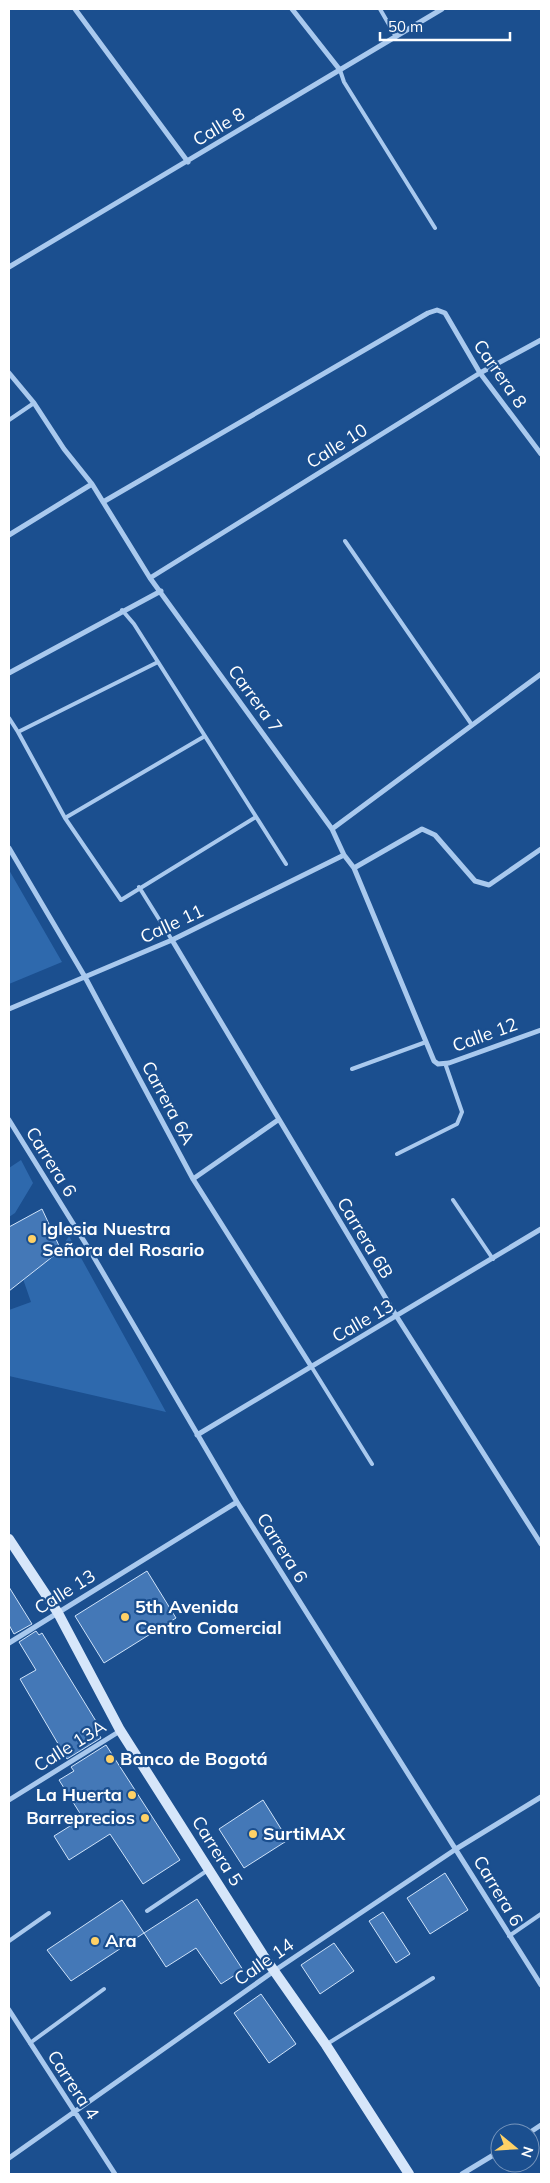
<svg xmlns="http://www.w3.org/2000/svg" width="550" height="2183" font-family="Mulish,sans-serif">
<rect width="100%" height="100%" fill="#1b4f8f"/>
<path fill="#2e69ad" d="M9,870L62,962L9,984Z
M21,1160L33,1183L15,1213L9,1217V1168Z
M69,1236L166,1412L9,1376V1310L31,1302L23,1279L60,1250Z"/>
<path fill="#4478b7" stroke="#cfe3fa" d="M42,1209L61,1250L9,1291V1227Z
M147,1571L176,1618L104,1663L75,1616Z
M9,1587L32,1624L14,1634L9,1625Z
M36,1631L39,1635L42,1633L102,1731L98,1733L101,1738L67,1759L20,1679L36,1670L19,1642Z
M106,1745L180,1860L143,1884L110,1834L69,1860L54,1836L83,1818L59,1780L74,1771L71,1767Z
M263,1800L288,1840L244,1868L219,1829Z
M445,1873L468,1910L430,1934L407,1898Z
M197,1899L243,1970L221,1984L196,1948L166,1967L144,1933Z
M122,1900L144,1933L71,1981L47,1950Z
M383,1912L410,1954L396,1963L369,1921Z
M334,1943L354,1971L320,1994L301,1965Z
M261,1994L296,2044L269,2063L234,2013Z"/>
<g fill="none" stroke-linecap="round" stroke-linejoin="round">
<path stroke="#a9c9ee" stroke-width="4" d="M380,9L395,35
M340,70L344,82L435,228
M9,420L34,403
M345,541L472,725
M122,610L134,624L286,864
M9,718L18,732L65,818L121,900L256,817
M18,732L158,662
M65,818L205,736
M139,887L172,940
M352,1069L426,1042
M397,1154L457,1124L462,1112L445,1063
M453,1200L493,1259
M311,1366L372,1464
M147,1911L208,1870
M509,1936L541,1914
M9,1941L49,1913
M30,2043L104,1989
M327,2044L433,1978"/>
<path stroke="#a9c9ee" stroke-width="5" d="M75,9L188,162
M292,9L340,70
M9,267L442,9
M9,373L34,403L64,449L92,484L150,578L332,829L344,855L354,868L434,1061L438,1064L449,1063L541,1030
M103,502L428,313L437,310L445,313L480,373L541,454
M9,535L92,484
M150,578L480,373L541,340
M9,673L161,591
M332,829L541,674
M9,848L85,977L193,1179L311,1366
M354,868L422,829L435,835L475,881L489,885L541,849
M172,940L397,1317L541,1544
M9,1009L172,940L344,855
M9,1120L92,1254L237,1502L541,1985
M193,1179L278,1120
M197,1435L541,1229
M9,1643L237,1502
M9,1800L120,1731
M9,2010L115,2174
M529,2133L541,2125
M9,2158L274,1971L456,1849L541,1797
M462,2174L500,2151"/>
<path stroke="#d6e6fa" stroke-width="10" d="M9,1539L58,1613L120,1730L263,1955L326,2045L409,2174"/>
</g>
<g fill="#ffd166" stroke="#1b4f8f" stroke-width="2">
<circle cx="32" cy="1239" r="5"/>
<circle cx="125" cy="1617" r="5"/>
<circle cx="110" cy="1759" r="5"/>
<circle cx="132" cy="1795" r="5"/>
<circle cx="145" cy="1818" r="5"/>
<circle cx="253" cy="1834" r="5"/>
<circle cx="95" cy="1941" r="5"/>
</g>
<g text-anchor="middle" stroke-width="4.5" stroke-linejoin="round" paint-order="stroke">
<g font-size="18" fill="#fff" stroke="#1b4f8f">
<text transform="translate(219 127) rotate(-31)" y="6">Calle 8</text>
<text transform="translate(500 374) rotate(55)" y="6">Carrera 8</text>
<text transform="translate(337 446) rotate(-32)" y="6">Calle 10</text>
<text transform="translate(255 699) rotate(54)" y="6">Carrera 7</text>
<text transform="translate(172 924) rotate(-25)" y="6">Calle 11</text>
<text transform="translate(485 1035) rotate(-20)" y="6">Calle 12</text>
<text transform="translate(168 1103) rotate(62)" y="6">Carrera 6A</text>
<text transform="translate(51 1162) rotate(58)" y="6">Carrera 6</text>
<text transform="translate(365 1238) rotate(59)" y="6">Carrera 6B</text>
<text transform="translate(363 1321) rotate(-30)" y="6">Calle 13</text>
<text transform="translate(282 1548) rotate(58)" y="6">Carrera 6</text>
<text transform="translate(65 1592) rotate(-32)" y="6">Calle 13</text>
<text transform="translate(70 1746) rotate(-32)" y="6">Calle 13A</text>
<text transform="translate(217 1851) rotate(58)" y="6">Carrera 5</text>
<text transform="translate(498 1891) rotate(59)" y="6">Carrera 6</text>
<text transform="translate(264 1962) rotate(-35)" y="6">Calle 14</text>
<text transform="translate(73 2085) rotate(57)" y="6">Carrera 4</text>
</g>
<g font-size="18" font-weight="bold" fill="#fff" stroke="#1b4f8f" text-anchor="start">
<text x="42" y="1235">Iglesia Nuestra<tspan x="42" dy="21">Señora del Rosario</tspan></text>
<text x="135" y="1613">5th Avenida<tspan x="135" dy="21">Centro Comercial</tspan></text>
<text x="120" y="1765">Banco de Bogotá</text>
<text x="122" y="1801" text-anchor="end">La Huerta</text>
<text x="135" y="1824" text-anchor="end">Barreprecios</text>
<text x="263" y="1840">SurtiMAX</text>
<text x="105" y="1947">Ara</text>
</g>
</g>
<rect width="550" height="2183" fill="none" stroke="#ffffff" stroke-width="20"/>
<g transform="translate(515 2148) rotate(108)"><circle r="24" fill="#1b4f8f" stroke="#7695bc"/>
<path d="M0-4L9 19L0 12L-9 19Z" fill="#ffd166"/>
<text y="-8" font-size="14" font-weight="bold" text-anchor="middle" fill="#ffffff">N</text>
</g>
<path d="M380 32v8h130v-8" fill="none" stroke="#ffffff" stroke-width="2.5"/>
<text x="388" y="32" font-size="15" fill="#ffffff" stroke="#1b4f8f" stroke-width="4" paint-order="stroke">50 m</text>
</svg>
